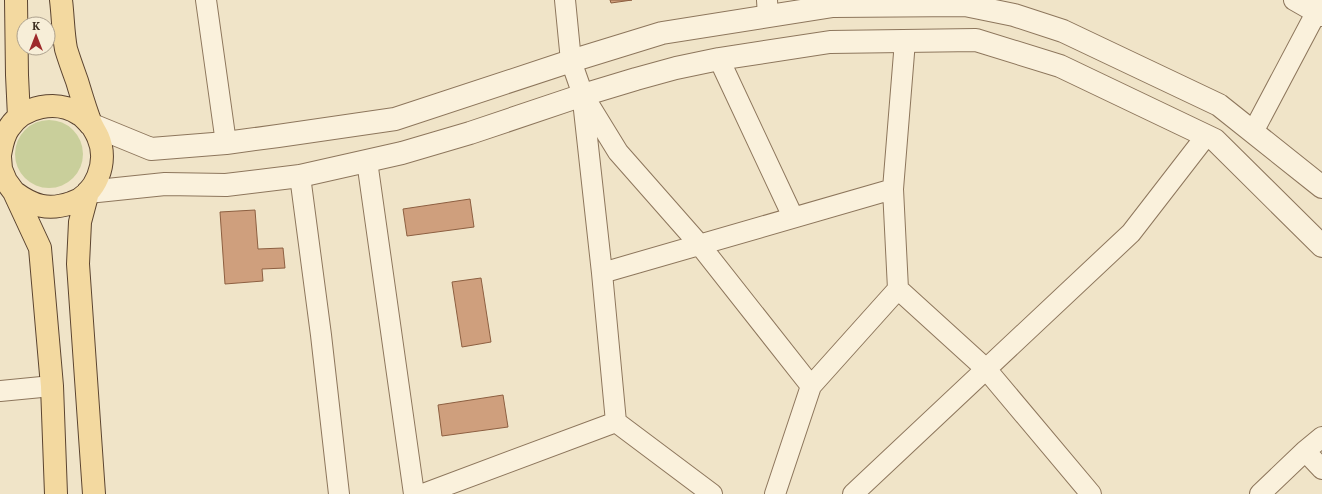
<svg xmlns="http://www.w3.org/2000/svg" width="1322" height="494" font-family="'Noto Serif',serif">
<rect width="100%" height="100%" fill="#f0e4c8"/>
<path fill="#c9cf9b" d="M15 154a34 34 0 1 1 68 0a34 34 0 1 1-68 0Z"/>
<path fill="#cf9f7d" stroke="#8d5f41" d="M610,0H632L611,3Z
M470,199L474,227L407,236L403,209Z
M255,210L258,249L283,248L285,268L262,269L263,281L225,284L220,212Z
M481,278L491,342L462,347L452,282Z
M503,395L508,427L442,436L438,405Z"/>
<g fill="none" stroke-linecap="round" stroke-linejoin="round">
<g stroke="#8d765c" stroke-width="22">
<path id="minor" d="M206,0L226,143
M565,0L571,61L583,95L618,152L699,244L811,386
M767,0L768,16
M1294,0L1322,16
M719,59L793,217
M583,101L602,273
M1253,132L1316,13L1317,0
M367,161L414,494
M300,176L321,335L339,494
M898,289L986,369L1091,494
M0,391L52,386
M616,422L712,494
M1305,451L1322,469
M423,494L616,422L602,273L893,189L905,41
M775,494L811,386L898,289L893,189
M853,494L1131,233L1206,136
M1260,494L1305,451L1322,437"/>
</g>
<g stroke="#8d765c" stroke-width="24">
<path id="tertiary" d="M90,124L151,149L226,143L278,136L395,119L571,61L662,33L833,6L965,5L1014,15L1063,31L1219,105L1322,187
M88,192L165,184L226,185L300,176L402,153L470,133L583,95L636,79L676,68L719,59L830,42L976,40L1060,66L1215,140L1322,246"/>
</g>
<g stroke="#5b4430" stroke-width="24">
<path id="primary" d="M16,0L17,75L19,117
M0,155C2,145 3,136 9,128C23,106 57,99 79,114C83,116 87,121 90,124
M0,157L1,169L6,181L14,192L40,248L52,386L56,494
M14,192C33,206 48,211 71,203C96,195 109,162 98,137C96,132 92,127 90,121C85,108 81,94 77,81C73,70 69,59 66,49C63,33 63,16 61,0
M88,192L80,222L78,264L94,494"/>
</g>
<use href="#minor" stroke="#faf1dc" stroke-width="20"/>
<use href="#tertiary" stroke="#faf1dc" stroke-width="22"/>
<use href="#primary" stroke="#f3d9a0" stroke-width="22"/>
</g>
<g transform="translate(36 36)"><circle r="19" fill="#f7eed8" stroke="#ada18e"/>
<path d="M0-3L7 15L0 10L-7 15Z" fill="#9e2a2b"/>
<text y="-6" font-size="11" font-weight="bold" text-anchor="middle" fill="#3d2e20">K</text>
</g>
</svg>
